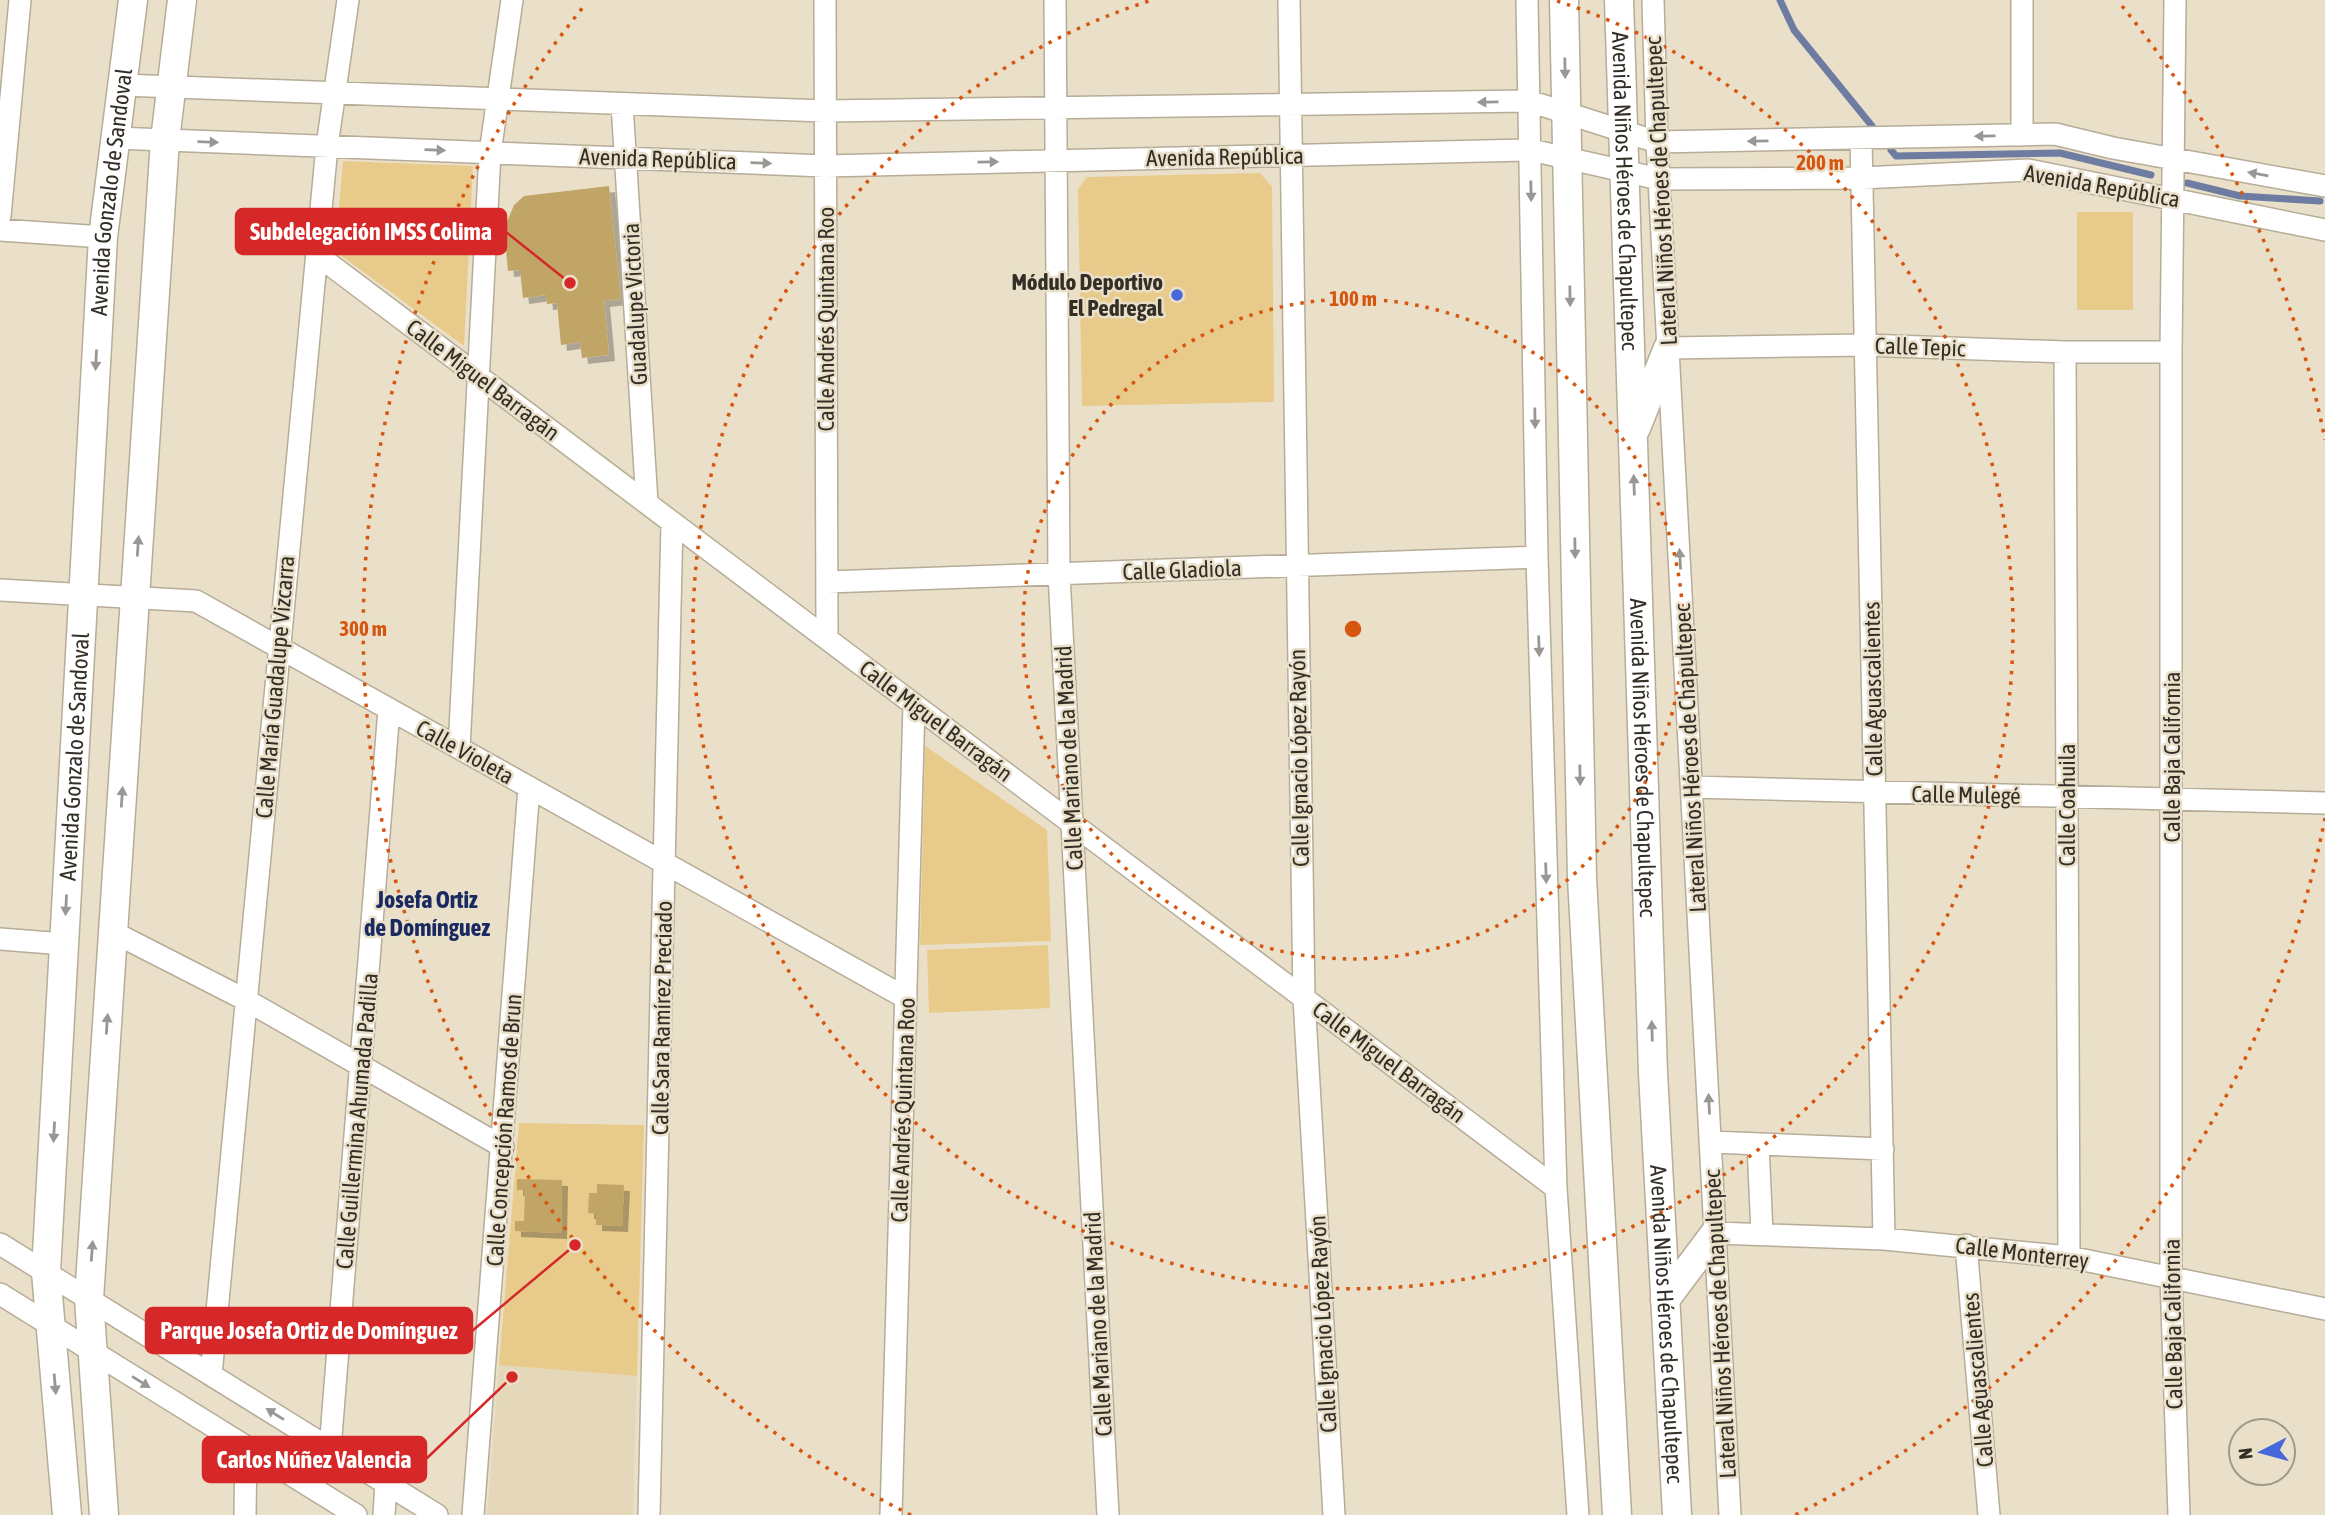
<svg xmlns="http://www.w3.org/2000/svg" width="2325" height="1515" font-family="'Asap Condensed',sans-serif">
<defs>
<filter id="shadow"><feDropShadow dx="6" dy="6" stdDeviation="0" flood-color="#0004"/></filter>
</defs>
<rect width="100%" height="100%" fill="#eae0ca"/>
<path fill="#e4d7ba" d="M499,1365L637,1376L633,1515H487Z"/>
<path fill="#e8cb8b" d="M343,161L473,166L464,346L335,251Z
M1260,173L1272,187L1274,402L1082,406L1078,189L1087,177Z
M2077,212H2133V310H2077Z
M925,746L1047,830L1051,941L920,945Z
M1048,945L1050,1008L929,1013L927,950Z
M519,1123L644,1125L637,1376L499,1365Z"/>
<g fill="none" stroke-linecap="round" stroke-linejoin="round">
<path stroke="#6e7ca2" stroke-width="7" d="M1780,0L1794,30L1872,126
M1891,150L1896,156L2060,153L2151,175
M2187,183L2240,196L2320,201"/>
</g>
<path fill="#c1a566" filter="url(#shadow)" d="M609,186L621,299L604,301L609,355L582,358L580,342L561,345L557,303L547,304L546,295L523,298L520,270L508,271L504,229L514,205L524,196Z
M517,1179L562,1180L561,1233L515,1231V1221H524L525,1190H517Z
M597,1184L624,1185L622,1226L596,1225V1214L588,1213L589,1193H597Z"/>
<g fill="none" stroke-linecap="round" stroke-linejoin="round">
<g stroke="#b6ac97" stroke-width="24">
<path id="minor" d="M825,0L827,638
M1055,0L1059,574L1108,1515
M1289,0L1304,998L1334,1515
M1527,0L1537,557L1556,1188L1578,1515
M1653,0L1657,142L1730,1515
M2022,0V135
M2175,0L2171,352V1277L2179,1515
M122,85L825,111L1529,101L1657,142L2055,134L2113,148L2325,186
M622,104L647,503
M115,138L825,166L1531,150L1659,179L1862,178L2028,170L2325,230
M1861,139L1884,1239
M0,216L20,0
M0,230L103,237
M316,254L1556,1188
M1668,348L1865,345L2065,352H2171
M2065,352L2069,1257
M827,582L1537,557
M0,590L196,601L906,998
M459,748L490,153L512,0
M1692,787L2325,803
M113,932L246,1000L503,1147
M0,939L64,944
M1711,1142L1883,1149
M1758,1144L1762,1234
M1715,1233L1884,1239L2069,1257L2325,1309
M0,1244L437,1515
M1966,1245L1989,1515
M0,1294L356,1515
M211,1375L327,146L348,0
M330,1449L389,709
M245,1515L246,1447
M384,1515L386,1483
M473,1515L529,787
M649,1515L672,522
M891,1515L914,705"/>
</g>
<g stroke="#b6ac97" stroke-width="31">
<g id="major">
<path d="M1564,0L1582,878L1617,1515"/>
<path id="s1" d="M1619,0L1653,1073L1677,1515"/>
<path d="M1636,428L1668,348"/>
<path d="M1665,1300L1715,1233"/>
<path id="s2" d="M67,1515L46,1272L103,237L133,0"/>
<path d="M104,1515L89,1299L165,140L182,0"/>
</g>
</g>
<use href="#minor" stroke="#fff" stroke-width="21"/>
<use href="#major" stroke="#fff" stroke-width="28"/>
</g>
<defs><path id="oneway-solid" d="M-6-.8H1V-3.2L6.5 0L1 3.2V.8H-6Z" transform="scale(1.75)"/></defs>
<g fill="#999793">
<use href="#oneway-solid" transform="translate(1565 68) rotate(89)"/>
<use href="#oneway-solid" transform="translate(1488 102) rotate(179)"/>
<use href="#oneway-solid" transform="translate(1985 136) rotate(179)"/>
<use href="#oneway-solid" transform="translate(1758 141) rotate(179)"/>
<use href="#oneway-solid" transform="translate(208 142) rotate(2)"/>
<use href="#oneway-solid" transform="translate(435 150) rotate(2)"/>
<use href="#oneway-solid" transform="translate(988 162) rotate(-1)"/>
<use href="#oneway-solid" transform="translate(761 163) rotate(2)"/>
<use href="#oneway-solid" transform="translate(2258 174) rotate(-170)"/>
<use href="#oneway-solid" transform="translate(1531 191) rotate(89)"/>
<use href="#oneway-solid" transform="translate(1570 296) rotate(89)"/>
<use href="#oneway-solid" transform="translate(96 360) rotate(93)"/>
<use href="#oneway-solid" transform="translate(1535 418) rotate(89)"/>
<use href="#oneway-solid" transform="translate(1634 485) rotate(-92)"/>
<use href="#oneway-solid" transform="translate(138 546) rotate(-86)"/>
<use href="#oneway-solid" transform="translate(1575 548) rotate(89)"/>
<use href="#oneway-solid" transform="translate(1680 559) rotate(-93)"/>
<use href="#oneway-solid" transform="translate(1539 646) rotate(88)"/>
<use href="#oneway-solid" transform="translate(1580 775) rotate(89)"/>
<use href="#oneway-solid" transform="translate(122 797) rotate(-86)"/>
<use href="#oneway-solid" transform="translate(1546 873) rotate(88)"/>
<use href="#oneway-solid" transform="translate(66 905) rotate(93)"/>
<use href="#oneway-solid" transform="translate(107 1024) rotate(-86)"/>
<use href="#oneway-solid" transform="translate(1652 1031) rotate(-92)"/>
<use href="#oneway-solid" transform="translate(1709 1104) rotate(-93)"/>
<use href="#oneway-solid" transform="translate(54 1132) rotate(93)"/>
<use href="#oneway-solid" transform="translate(92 1251) rotate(-86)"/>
<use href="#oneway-solid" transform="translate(141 1382) rotate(32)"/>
<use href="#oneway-solid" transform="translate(55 1384) rotate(85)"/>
<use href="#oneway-solid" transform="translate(275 1414) rotate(-148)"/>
</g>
<g fill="none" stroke="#d6550f" stroke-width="3.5" stroke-dasharray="3.5 7">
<circle cx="1353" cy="629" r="330"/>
<path d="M1557 1A660 660 0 1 1 1149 1"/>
<path d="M2325 818A990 990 0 0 1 1795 1515M911 1515A990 990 0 0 1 584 6M2122 6A990 990 0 0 1 2325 440"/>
</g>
<circle fill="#4768db" stroke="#eae0ca" stroke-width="2.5" cx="1177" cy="295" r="7"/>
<g text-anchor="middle" stroke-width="5" stroke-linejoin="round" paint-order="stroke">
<g font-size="23" fill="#332f27" stroke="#eae0ca">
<text transform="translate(1225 157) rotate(-1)" y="8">Avenida República</text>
<text transform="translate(658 159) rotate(2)" y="8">Avenida República</text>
<text transform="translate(2102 186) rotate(10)" y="8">Avenida República</text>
<text dy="8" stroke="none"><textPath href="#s2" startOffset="1326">Avenida Gonzalo de Sandoval</textPath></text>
<text dy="8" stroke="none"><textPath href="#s1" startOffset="191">Avenida Niños Héroes de Chapultepec</textPath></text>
<text transform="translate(1661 191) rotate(-93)" y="8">Lateral Niños Héroes de Chapultepec</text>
<text transform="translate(635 304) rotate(-93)" y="8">Guadalupe Victoria</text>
<text transform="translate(826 319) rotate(-90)" y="8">Calle Andrés Quintana Roo</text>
<text transform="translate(1920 347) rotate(2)" y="8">Calle Tepic</text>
<text transform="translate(483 380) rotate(37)" y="8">Calle Miguel Barragán</text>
<text transform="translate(1182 570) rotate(-2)" y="8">Calle Gladiola</text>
<text transform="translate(275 687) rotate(-85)" y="8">Calle María Guadalupe Vizcarra</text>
<text transform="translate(1873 689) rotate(-91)" y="8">Calle Aguascalientes</text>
<text transform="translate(936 721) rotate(37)" y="8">Calle Miguel Barragán</text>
<text transform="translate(465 752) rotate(29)" y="8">Calle Violeta</text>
<text dy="8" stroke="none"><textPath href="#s2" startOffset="760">Avenida Gonzalo de Sandoval</textPath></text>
<text transform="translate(2172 757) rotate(-90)" y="8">Calle Baja California</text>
<text transform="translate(1069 758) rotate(-93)" y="8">Calle Mariano de la Madrid</text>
<text transform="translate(1299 758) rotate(-91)" y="8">Calle Ignacio López Rayón</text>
<text dy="8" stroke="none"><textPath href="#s1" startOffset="758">Avenida Niños Héroes de Chapultepec</textPath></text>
<text transform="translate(1690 758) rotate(-93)" y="8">Lateral Niños Héroes de Chapultepec</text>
<text transform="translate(1966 795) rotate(1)" y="8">Calle Mulegé</text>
<text transform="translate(2067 805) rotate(-90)" y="8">Calle Coahuila</text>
<text transform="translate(662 1018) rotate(-89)" y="8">Calle Sara Ramírez Preciado</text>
<text transform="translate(1389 1062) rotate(37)" y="8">Calle Miguel Barragán</text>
<text transform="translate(903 1110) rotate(-88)" y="8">Calle Andrés Quintana Roo</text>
<text transform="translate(357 1121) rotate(-85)" y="8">Calle Guillermina Ahumada Padilla</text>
<text transform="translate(504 1130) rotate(-86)" y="8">Calle Concepción Ramos de Brun</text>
<text transform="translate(2022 1253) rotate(7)" y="8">Calle Monterrey</text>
<text transform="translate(1098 1324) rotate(-93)" y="8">Calle Mariano de la Madrid</text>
<text transform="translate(1323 1324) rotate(-93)" y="8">Calle Ignacio López Rayón</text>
<text dy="8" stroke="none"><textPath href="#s1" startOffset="1325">Avenida Niños Héroes de Chapultepec</textPath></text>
<text transform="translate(1720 1324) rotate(-93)" y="8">Lateral Niños Héroes de Chapultepec</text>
<text transform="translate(2173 1324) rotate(-91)" y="8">Calle Baja California</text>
<text transform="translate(1978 1380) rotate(-95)" y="8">Calle Aguascalientes</text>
</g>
<g font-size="23" font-weight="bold" fill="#332f27" stroke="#eae0ca" text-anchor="end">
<text x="1163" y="290">Módulo Deportivo<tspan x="1163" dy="26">El Pedregal</tspan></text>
</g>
<g font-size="24" font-weight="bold" fill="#1a2a61" stroke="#eae0ca">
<text x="427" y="908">Josefa Ortiz<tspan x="427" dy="28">de Domínguez</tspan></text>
</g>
</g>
<circle cx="1353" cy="629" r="10" fill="#d6550f" stroke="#eae0ca" stroke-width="3.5"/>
<g font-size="21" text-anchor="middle" font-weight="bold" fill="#d6550f" stroke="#eae0ca" stroke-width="5" stroke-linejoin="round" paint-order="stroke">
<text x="1820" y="170">200 m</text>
<text x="1353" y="306">100 m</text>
<text x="363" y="636">300 m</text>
</g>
<path fill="none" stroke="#d62828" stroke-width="2.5" d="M570 283L506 232M575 1245L472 1331M512 1377L426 1459"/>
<g fill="#d62828" stroke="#eae0ca" stroke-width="2.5">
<circle cx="570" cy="283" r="7"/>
<circle cx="575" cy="1245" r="7"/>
<circle cx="512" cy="1377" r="7"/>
</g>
<g fill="#d62828" stroke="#d62828" stroke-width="2.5">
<rect x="236" y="209" width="270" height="45" rx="7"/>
<rect x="146" y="1308" width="326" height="45" rx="7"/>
<rect x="203" y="1437" width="223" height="45" rx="7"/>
</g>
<g font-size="24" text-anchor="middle" font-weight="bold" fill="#fff">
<text x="371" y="240">Subdelegación IMSS Colima</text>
<text x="309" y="1339">Parque Josefa Ortiz de Domínguez</text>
<text x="314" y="1468">Carlos Núñez Valencia</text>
</g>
<g transform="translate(2262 1452) rotate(264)"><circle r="33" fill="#eae0ca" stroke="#a19989" stroke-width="2"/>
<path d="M0-5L12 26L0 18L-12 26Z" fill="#4768db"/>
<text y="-10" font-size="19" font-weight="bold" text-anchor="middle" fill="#332f27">N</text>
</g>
</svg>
